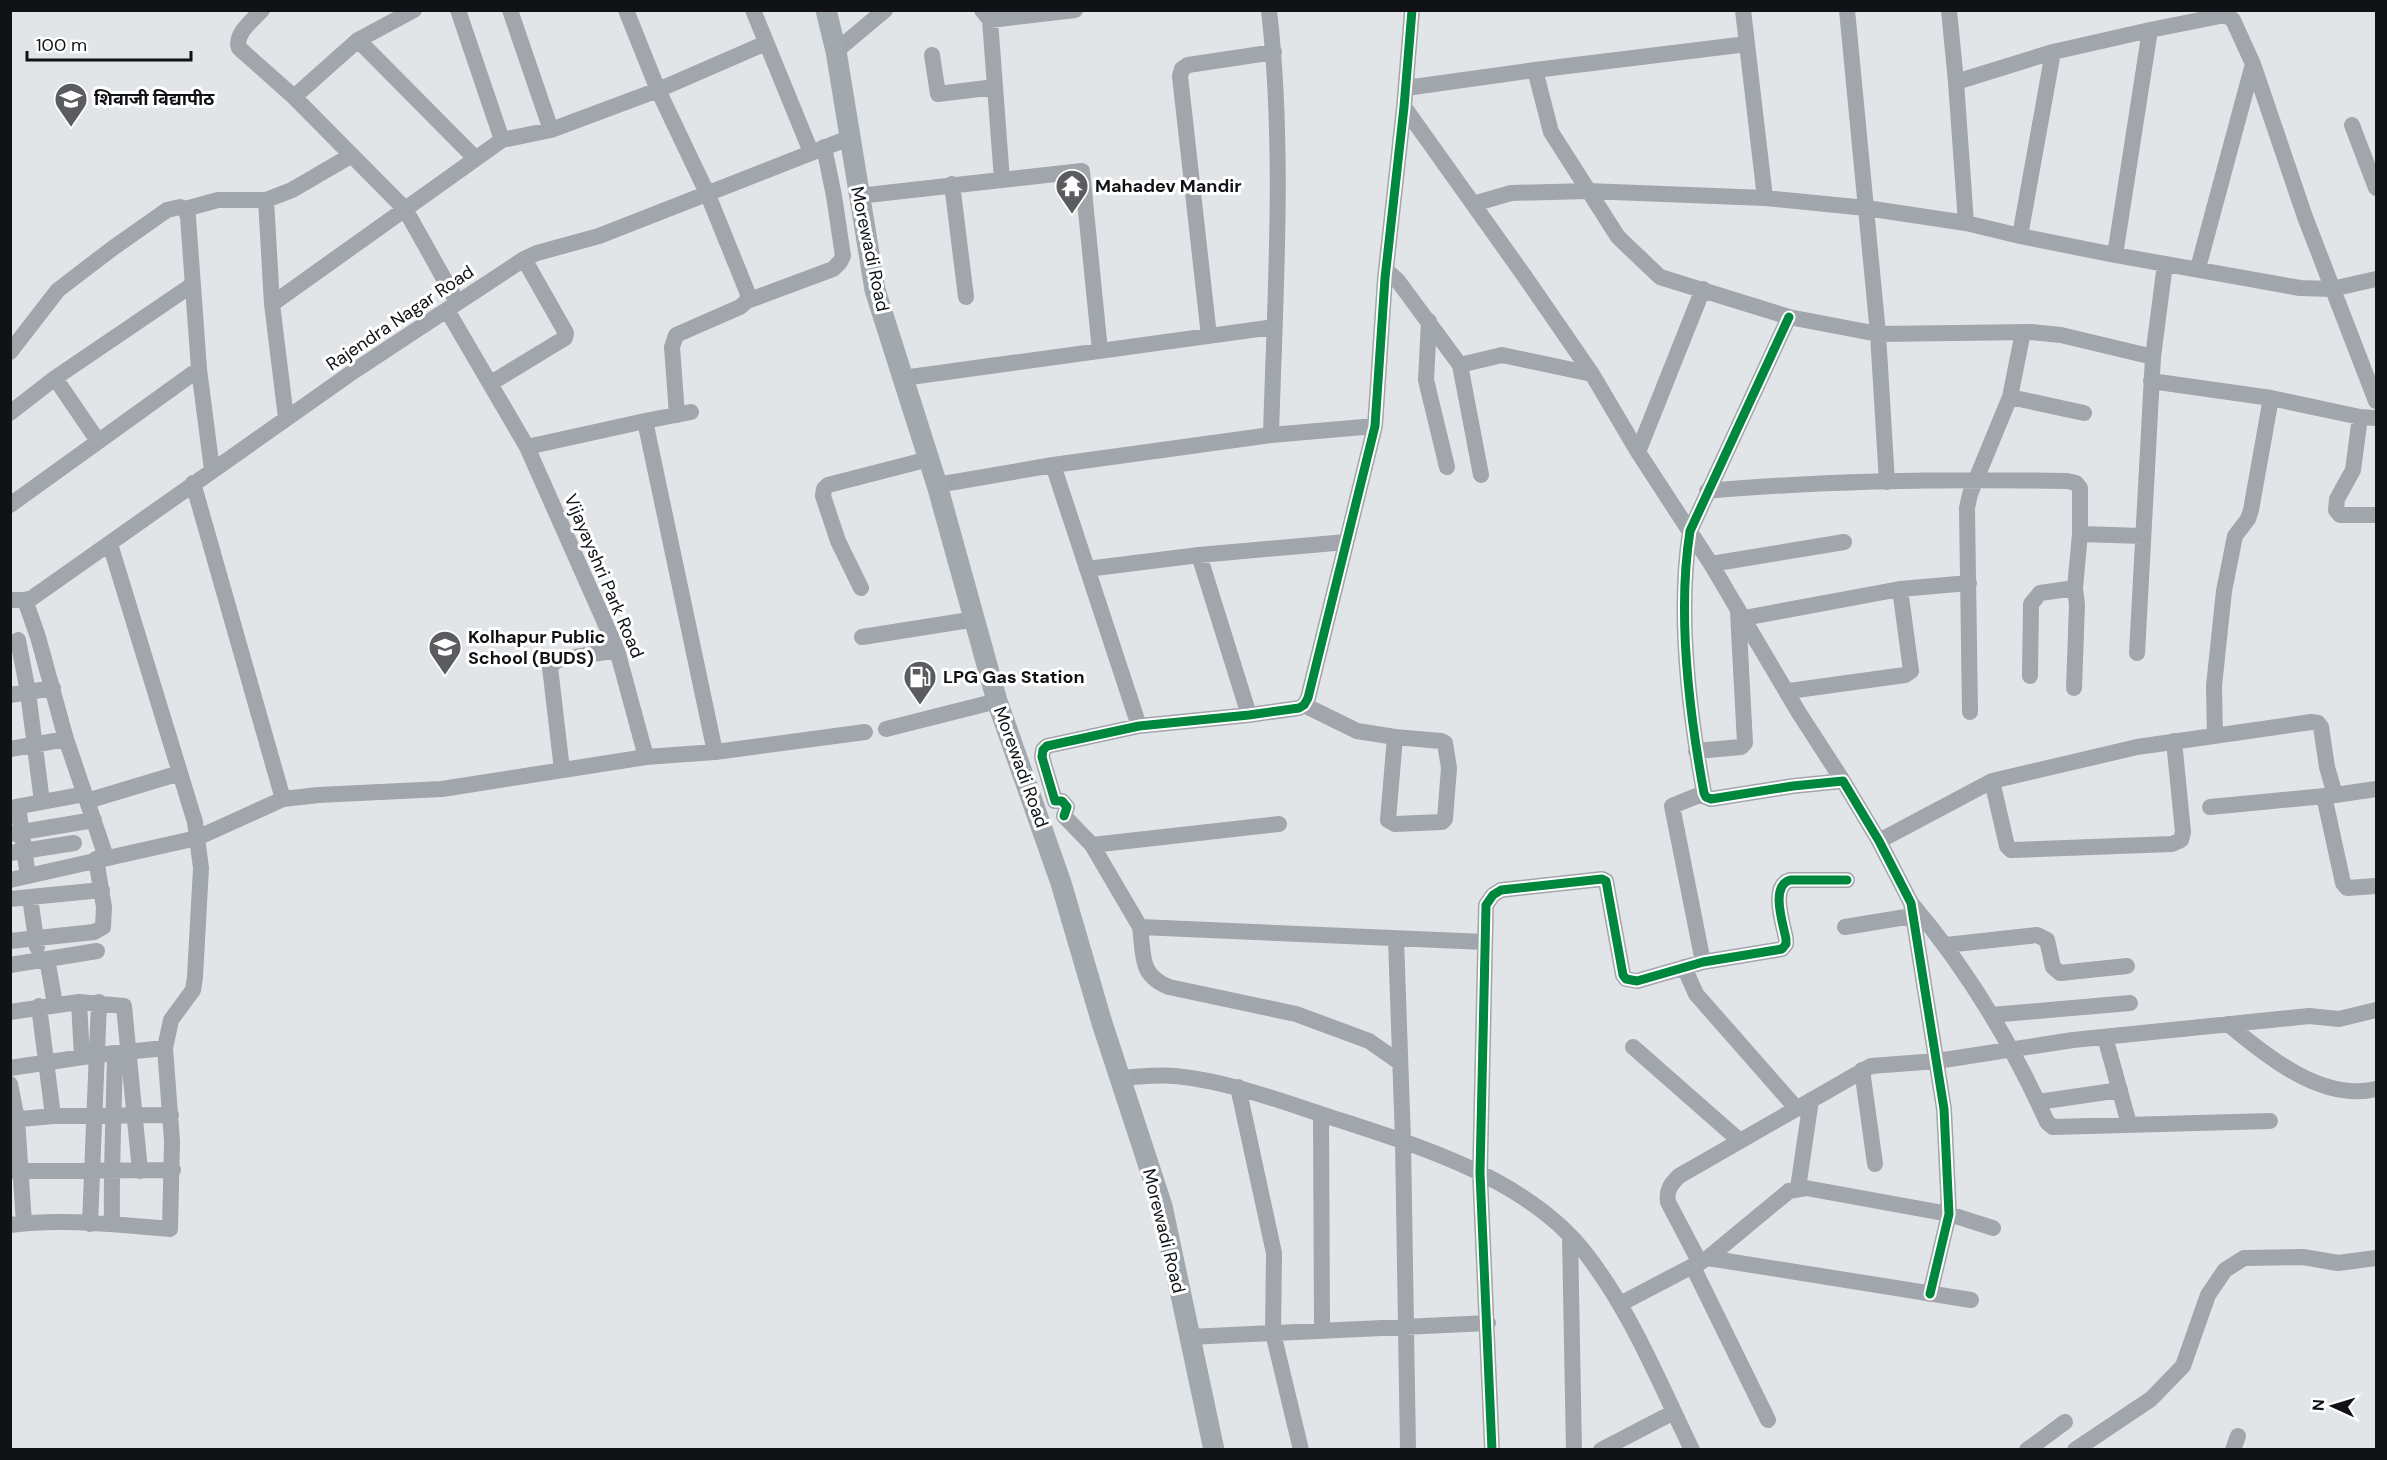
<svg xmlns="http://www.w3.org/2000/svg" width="2387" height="1460" font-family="'DM Sans','Noto Sans Devanagari',sans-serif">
<rect width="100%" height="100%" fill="#e2e5e8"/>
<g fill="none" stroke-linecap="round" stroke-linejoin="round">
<path stroke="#a1a5ac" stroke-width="16" d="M262,10C253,20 234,34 239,48L294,97L405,209L457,302
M510,10L551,130
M626,10L658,90L708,195L748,294L747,301
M753,10L811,152
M982,10L990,20L1075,10
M1269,10C1285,151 1275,294 1271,435
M1743,10L1765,198
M1949,10L1956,82L2053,52L2150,30L2115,255
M990,20L1002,180
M2150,30L2220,16H2227L2233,20L2253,64L2305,217L2376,401
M358,40L475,158
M836,51L885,10
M932,55L938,94L995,87
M1535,70L1747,44
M1956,82L1966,223
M1406,88L1535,70L1551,132L1618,237L1660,277L1789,317L1878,334L1847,10
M294,97L358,40L414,10
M1404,107L1523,274L1592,374L1638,452L1711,564L1799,713L1843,781
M2352,125L2376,188
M502,140L551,130L658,90L766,43
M952,184L966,297
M858,196L1082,171L1100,351
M266,200L272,304L286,418
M1473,204L1511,193L1588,191L1765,198L1866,208L1966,223L2020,236L2115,255L2300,288L2332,289L2376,279
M2020,236L2053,52
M2198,268L2253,64
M1386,270L1398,281L1460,365L1481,475
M272,304L502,140L458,10
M447,310L527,447L645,421L715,752
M1789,317L1690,531C1677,613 1689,712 1704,793L1706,797L1711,799L1793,786L1843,781L1879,841L1911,903L1944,1109L1949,1214L1930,1294
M1429,321L1426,380L1447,467
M2023,332L2010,397L2084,413
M1209,336L1180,76L1182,69L1188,65L1274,52
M10,352L58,290L113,248L167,210L180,207L185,209L218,200H266L292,190L352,155
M1460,365L1502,355L1592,374
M199,369L212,470
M55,378L98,441
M903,378L1274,327
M2151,381L2271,398L2360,417L2376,418
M491,383L565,338L566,333L524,259
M10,413L55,378L192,285
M677,415L672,347L676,335L740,307L747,301L833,269L840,262L843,256L834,196L824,147
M2360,417L2353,470L2337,499L2336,510L2340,515H2376
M645,421L691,412
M527,447L617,650L646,757
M1638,452L1703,289
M1053,465L1139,726
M1887,482L1878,334L2031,332L2061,335L2153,357
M193,483L283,799
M937,485L1053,465L1271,435L1375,426
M1707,491C1827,480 1947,479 2067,481L2076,483L2080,488V534L2075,588L2040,593L2031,604L2030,676
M10,505L199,369L188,217L185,209
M2080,534L2143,536
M1199,555L1249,715
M1711,564L1844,542
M1087,569L1199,555L1346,542
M861,588L838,541L823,496L824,489L828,485L929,459
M1900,589L1969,583
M10,600H25L32,598L354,371L524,259L537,253L599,236L849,138
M25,600L38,637L66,739L106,857
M1744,618L1900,589L1911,671L1905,675L1789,691
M862,637L976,619
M18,640L28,692L42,802
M2137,653L2153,357L2165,264
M2074,688L2077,605L2075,588
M10,695L53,688
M1304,705L1357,731L1395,737L1441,741L1445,743L1449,768L1445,819L1442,822L1395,824L1388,820L1395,737
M1970,712L1967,508L1970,494L2010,397
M886,729L997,701
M2215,736L2214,686L2224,591L2235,536L2248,519L2251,510L2271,398
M10,749L66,739
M1696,751L1741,747L1745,743L1738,612
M562,770L550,667L557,660L617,650
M1992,781L2007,846L2011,850L2172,844L2181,840L2183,832L2174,741
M2324,796L2343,883L2347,888L2376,886
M87,801L180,773
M18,807L28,876
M2210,807L2335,795
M10,808L85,794
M1064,816L1067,807L1062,801H1055L1042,757L1043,750L1047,746L1139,726L1249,715L1299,708L1304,705L1308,698L1375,426L1385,278L1404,107L1412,10
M1064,816L1092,845L1140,927L1485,942
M10,834L94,820
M1879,841L1992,781L2137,747L2311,722L2318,723L2321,727L2327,767L2335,795L2376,789
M1092,845L1279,824
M10,853L74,843
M10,880L197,838L283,799L318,795L442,789L646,757L715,752L865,732
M30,897L37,947
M10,899L102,890
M1911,903C1968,970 2011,1042 2047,1122L2053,1127L2270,1121
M1140,927C1144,956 1139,975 1169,987L1296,1014L1369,1041L1399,1062
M1845,927L1912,916
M1396,939L1403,1141L1408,1450
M10,941L94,932L103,927L104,907L96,859
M1946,945L2037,935L2047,940L2053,967L2060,973L2127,966
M47,959L55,1004
M1703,962L1672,806L1704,793
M10,965L97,951
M1684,967L1696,994L1797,1109
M79,1002L82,1057
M39,1006L53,1116
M10,1012L79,1002L124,1006L140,1171
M1991,1015L2130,1003
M2228,1024C2267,1057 2323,1102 2376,1089
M2105,1037L2129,1124
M1633,1047L1740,1141
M10,1068L96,1055L165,1048
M1862,1070L1875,1164
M1120,1078C1138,1077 1157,1074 1175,1076C1226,1081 1275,1099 1324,1115C1412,1144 1522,1175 1583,1250C1630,1309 1659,1382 1692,1450
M10,1084L17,1119L24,1223
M1238,1087L1274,1253L1273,1333L1301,1450
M2038,1102L2120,1090
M1321,1114L1322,1331
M10,1120L53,1116L171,1115
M10,1171L173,1170
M1798,1188L1811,1100
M90,1224L99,1002
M112,1224C111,1167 114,1110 115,1053
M10,1225C63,1218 118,1225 170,1229L172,1141L165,1048L171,1020L193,990L195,977L201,868L195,822L110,544
M1570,1237L1574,1450
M1708,1258L1971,1300
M1700,1263L1668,1202C1666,1190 1671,1184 1679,1176L1871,1066L1937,1061L2073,1040L2309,1016L2339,1019L2376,1010
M1693,1267L1768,1420
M1620,1304L1708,1258L1789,1191L1806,1188L1949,1214L1993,1228
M1189,1337L1488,1323
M1492,1450L1480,1173L1486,905L1493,895L1501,890L1602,879L1606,881L1623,975L1626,979L1637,981L1703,962L1782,949L1786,944V939C1783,923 1770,886 1790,880H1847
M1601,1450L1674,1412
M2027,1450L2065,1422
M2075,1450L2151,1399L2183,1366L2208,1295L2225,1270L2244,1258L2303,1257L2338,1263L2376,1258
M2233,1450L2238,1436"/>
<path stroke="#a2a9ae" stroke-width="21" d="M826,10L836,51L875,290L937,485L997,701L1061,883L1102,1023L1162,1206L1214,1450"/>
<g stroke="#fff" stroke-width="13">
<path id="cycleway" d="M1789,317L1690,531C1677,613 1689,712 1704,793L1706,797L1711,799L1793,786L1843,781L1879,841L1911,903L1944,1109L1949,1214L1930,1294
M1064,816L1067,807L1062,801H1055L1042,757L1043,750L1047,746L1139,726L1249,715L1299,708L1304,705L1308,698L1375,426L1385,278L1404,107L1412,10
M1492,1450L1480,1173L1486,905L1493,895L1501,890L1602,879L1606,881L1623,975L1626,979L1637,981L1703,962L1782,949L1786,944V939C1783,923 1770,886 1790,880H1847"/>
</g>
<use href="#cycleway" stroke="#00873e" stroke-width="9"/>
</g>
<defs>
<g id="university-pin" transform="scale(1.725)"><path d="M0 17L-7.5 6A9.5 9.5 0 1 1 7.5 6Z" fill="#5a5c5f" stroke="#fff"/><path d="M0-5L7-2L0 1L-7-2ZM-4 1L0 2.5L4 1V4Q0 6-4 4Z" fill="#fff"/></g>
<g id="temple-pin" transform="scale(1.725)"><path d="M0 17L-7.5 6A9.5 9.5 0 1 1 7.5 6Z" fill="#5a5c5f" stroke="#fff"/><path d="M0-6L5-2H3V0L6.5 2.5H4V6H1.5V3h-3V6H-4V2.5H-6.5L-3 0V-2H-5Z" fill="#fff"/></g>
<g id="fuel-pin" transform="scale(1.725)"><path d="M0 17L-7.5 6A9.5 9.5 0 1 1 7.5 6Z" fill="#5a5c5f" stroke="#fff"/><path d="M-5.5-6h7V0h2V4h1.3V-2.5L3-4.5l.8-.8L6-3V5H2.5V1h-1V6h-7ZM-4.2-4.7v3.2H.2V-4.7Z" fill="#fff"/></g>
</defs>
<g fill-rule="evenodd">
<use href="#university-pin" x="71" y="99"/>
<use href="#temple-pin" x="1072" y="186"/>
<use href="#university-pin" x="445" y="647"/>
<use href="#fuel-pin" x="920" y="677"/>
</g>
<g text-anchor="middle" stroke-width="6" stroke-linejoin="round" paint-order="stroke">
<g font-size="18" font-weight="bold" fill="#101215" stroke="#fff" text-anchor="start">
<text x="94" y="105">शिवाजी विद्यापीठ</text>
<text x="1095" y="192">Mahadev Mandir</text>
<text x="468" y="643">Kolhapur Public<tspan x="468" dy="21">School (BUDS)</tspan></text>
<text x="943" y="683">LPG Gas Station</text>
</g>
<g font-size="18" fill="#101215" stroke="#fff">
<text transform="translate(870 249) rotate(78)" y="6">Morewadi Road</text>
<text transform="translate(400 318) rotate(-34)" y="6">Rajendra Nagar Road</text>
<text transform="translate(604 576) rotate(67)" y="6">Vijayayshri Park Road</text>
<text transform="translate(1021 767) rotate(70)" y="6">Morewadi Road</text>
<text transform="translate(1164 1231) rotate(76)" y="6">Morewadi Road</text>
</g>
</g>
<rect width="2387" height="1460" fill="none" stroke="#101215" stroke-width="24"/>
<g transform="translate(2333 1406) rotate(274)" stroke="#ffffff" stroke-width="4.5" paint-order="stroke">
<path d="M0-4.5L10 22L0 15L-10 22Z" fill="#101215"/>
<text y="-9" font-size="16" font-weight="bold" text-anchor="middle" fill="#101215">N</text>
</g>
<path d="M27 51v9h164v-9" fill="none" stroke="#101215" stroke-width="3"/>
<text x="36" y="51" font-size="18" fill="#101215" stroke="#ffffff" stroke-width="4.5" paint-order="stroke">100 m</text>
</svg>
